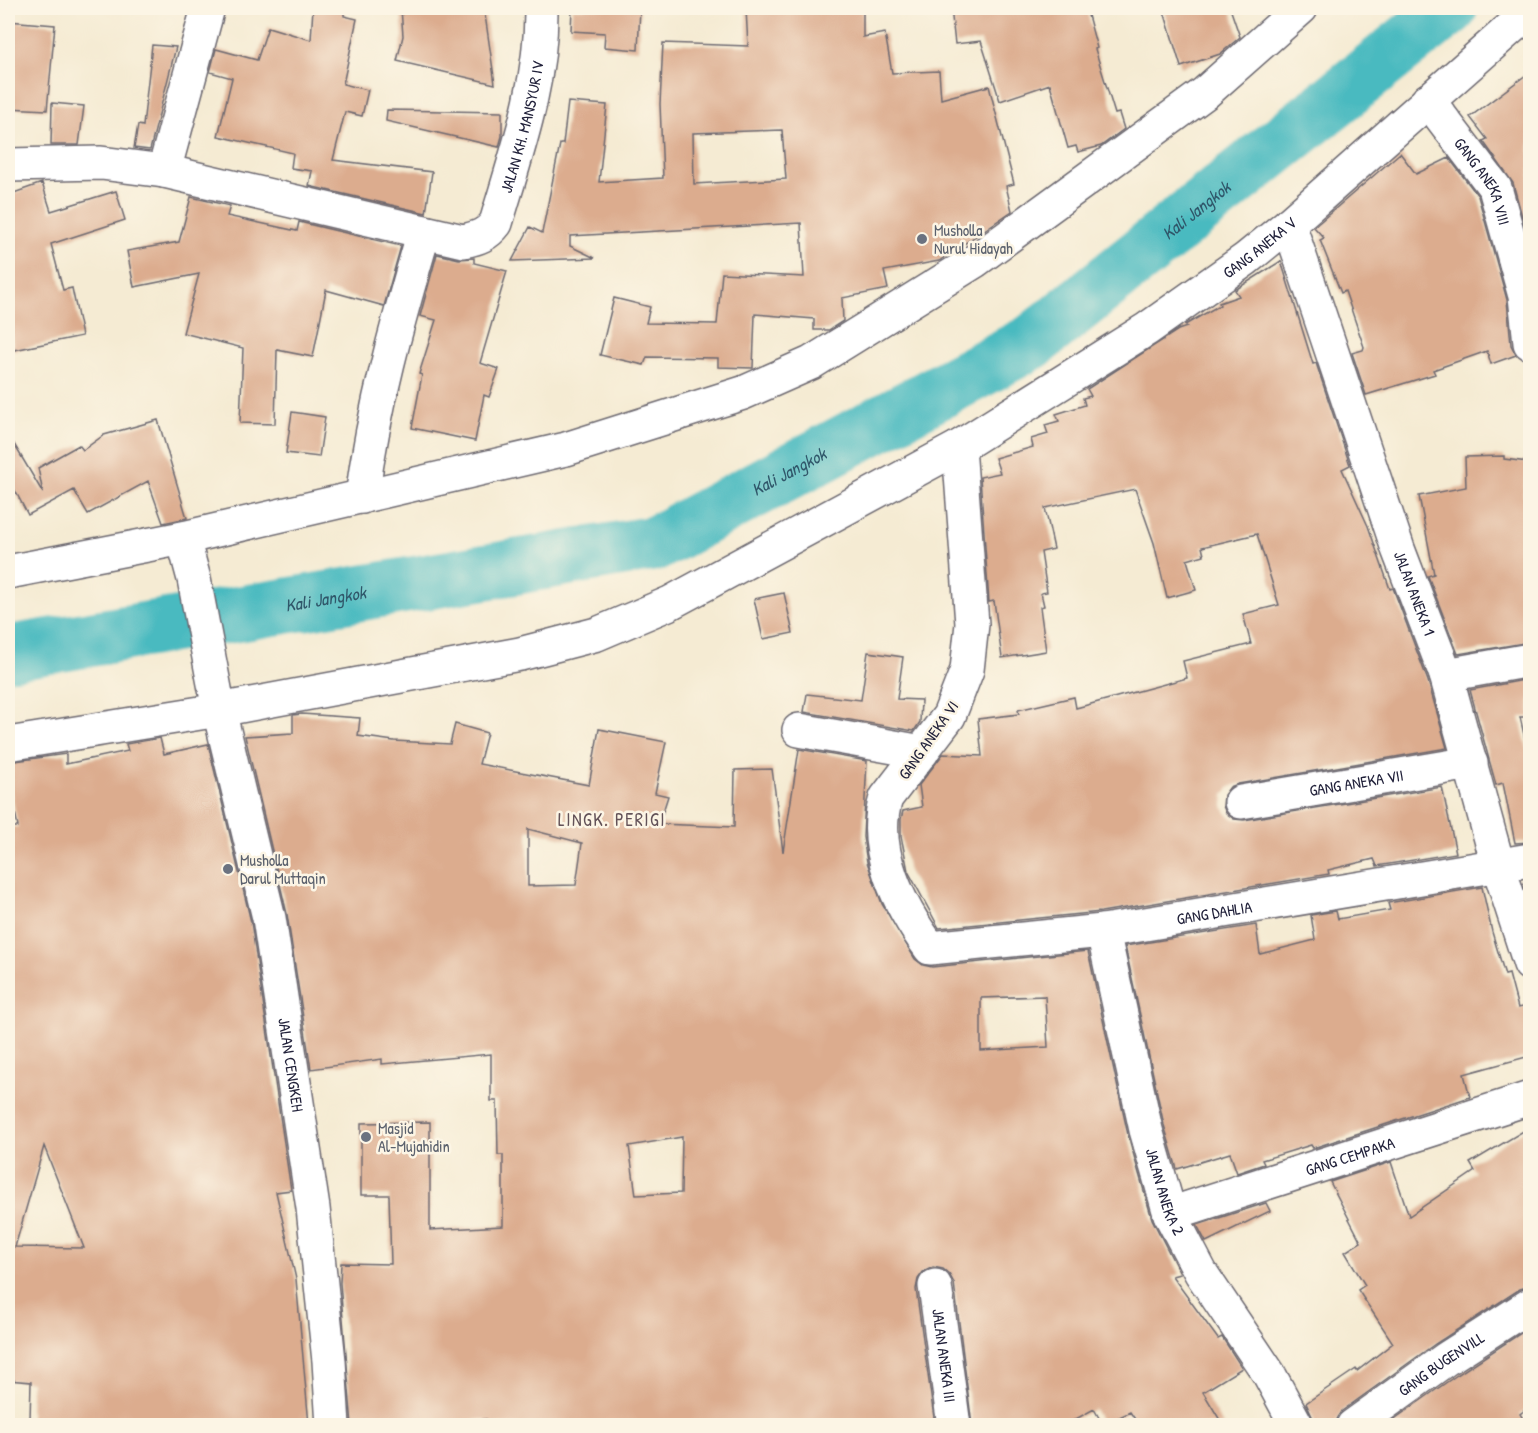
<svg xmlns="http://www.w3.org/2000/svg" width="1538" height="1433" font-family="'Patrick Hand',sans-serif">
<rect width="100%" height="100%" fill="#fcf5e5"/>
<filter id="ink" filterUnits="userSpaceOnUse"><feTurbulence type="fractalNoise" baseFrequency=".0167" numOctaves="2"/><feDisplacementMap in="SourceGraphic" scale="12" xChannelSelector="R" yChannelSelector="G"/><feConvolveMatrix kernelMatrix="1 2 1 2 8 2 1 2 1" color-interpolation-filters="sRGB"/></filter>
<filter id="wash" filterUnits="userSpaceOnUse"><feTurbulence type="fractalNoise" baseFrequency=".008" numOctaves="4" result="noise"/><feDisplacementMap in="SourceGraphic" scale="24" xChannelSelector="R" yChannelSelector="G"/><feGaussianBlur stdDeviation="1.35" result="paint"/><feColorMatrix in="noise" values="0 0 0 0 0 0 0 0 0 0 0 0 0 0 0 0 0 1.4 0 .05"/><feComposite in="paint" operator="in"/></filter>
<g filter="url(#wash)">
<rect width="100%" height="100%" fill="#f5ebd3"/>
<g fill="none" stroke-linecap="round" stroke-linejoin="round">
<path stroke="#4abac0" stroke-width="56" id="s1" d="M8,653L656,543L1032,342L1450,8"/>
</g>
<g id="blocks">
<path fill="#dcac8e" fill-rule="evenodd" d="M313,8L344,9V16L357,19L343,84L368,90L362,116L345,112L333,160L432,172L426,213L309,186L312,171L291,168L293,153L218,136L232,78L210,72L216,49L257,60L268,27L311,40Z
M401,8H484L495,84L397,61L403,36Z
M572,8H640L638,50L604,47L605,33L571,31Z
M780,8H863V37L885,33L892,73L939,71L941,99L989,86L1014,184L1006,186L1012,211L939,261L884,271L888,289L842,298L843,321L829,330H814V319L755,314L753,368L718,367V358L647,357L644,365L600,355L614,298L650,307L646,323L717,324L722,273L804,277L801,223L570,236V246L595,258L512,261L530,227L542,233L560,144H563L568,102L607,105L599,182L663,178L660,104L663,43L748,46L746,9ZM782,130L786,179L694,184L693,133Z
M951,8H1086L1097,48L1095,49L1115,114L1119,113L1124,129L1101,146L1078,152L1076,146L1068,148L1050,84L1000,101L981,41L955,44Z
M1163,8H1230L1240,37L1220,54L1181,67Z
M8,21L55,25L47,110L8,108Z
M152,45L176,47L150,150L134,148L138,125L143,126Z
M1530,72V246L1513,183L1483,141L1487,139L1470,117Z
M52,103L84,106L79,145H51Z
M387,110L502,112V136L499,147L386,121Z
M1400,153L1416,174L1449,158L1478,196L1507,300L1511,345L1516,355L1491,364L1487,351L1433,370L1435,374L1366,395L1352,353L1363,350L1364,347L1345,291L1341,293L1320,240L1324,238L1314,227Z
M42,183L51,211L116,191L125,220L51,244L63,290L72,288L82,336L14,350L8,320V195Z
M191,197L230,206L227,216L297,231L299,222L401,246L384,306L326,290L313,357L277,350L275,424L240,423L243,348L183,333L199,274L134,287L127,251L179,242Z
M437,254L459,259L474,258V263L507,271L480,363L499,369L489,397L484,395L475,441L412,428L422,375L419,374L436,320L420,316Z
M1281,261L1313,364L1316,363L1350,465L1342,469L1368,526L1390,589L1393,588L1428,681L1447,748L1238,784L1230,787L1224,795L1223,806L1226,813L1234,819L1244,820L1442,787L1456,853L1377,866L1374,859L1328,870L1329,874L1101,912L939,928L908,871L901,836V819L903,811L922,807L919,785L943,754L982,756L978,719L1019,714L1018,710L1074,697L1076,708L1187,678L1183,661L1251,644L1243,614L1279,605L1257,534L1202,547L1204,555L1187,560L1196,590L1167,598L1154,543L1135,489L1045,508L1054,549L1041,552L1047,592L1041,593L1044,606L1040,607L1046,651L1002,658L994,601L989,602L980,477L1000,473L995,458L1033,447L1031,439L1048,434L1045,425L1059,421L1056,414L1085,405L1083,398L1091,396L1087,389L1178,330L1187,327L1185,325L1220,305L1219,303L1239,296L1235,290Z
M292,412L325,417L319,457L286,453Z
M158,420L187,518L163,523L148,481L88,514L74,490L28,515L8,477V434L43,493L38,468L79,445L83,450L104,435Z
M1504,456V459L1528,462L1523,496L1530,495V642L1458,654L1428,576L1434,574L1419,496L1466,487L1465,457Z
M784,593L793,633L763,639L754,599Z
M868,652L903,657L897,699L921,700L920,722L914,731L804,712L807,694L861,700Z
M1530,679V717H1520L1530,761V842L1515,843L1503,783L1496,785L1470,690Z
M302,714L360,718L358,736L394,741L450,744L455,724L487,733L479,764L589,785L599,729L666,742L655,793L668,796L659,824L734,827L735,770L772,769L783,852L799,749L867,761L863,837L867,862L882,904L915,959L923,965L932,967L1088,951L1128,1135L1152,1219L1180,1274L1172,1276L1218,1339L1222,1337L1242,1368L1203,1392L1223,1425H1139L1130,1412L1103,1425L1094,1409L1065,1425H972L954,1283L949,1274L943,1269L933,1267L923,1272L918,1279L916,1289L935,1425H485L486,1419L434,1425H352L340,1283L341,1263L391,1264L389,1195H361V1123L430,1122V1230L503,1226V1155H498L497,1101H491V1054L382,1064V1059L311,1069L287,914L245,736L293,733V715ZM528,829L582,843L576,885L528,886ZM1045,996L1048,1047L981,1051V998ZM682,1137L681,1193L636,1195L629,1146Z
M160,738L164,754L208,744L251,922L291,1190L276,1192L296,1279L309,1425H53V1420H30L31,1382L8,1380V827H18L8,776V762L66,754V764L128,751L126,744ZM44,1146L84,1248L15,1247Z
M1482,887L1492,932L1505,975L1509,974L1518,1008L1530,1005V1056L1464,1074L1470,1097L1313,1148L1311,1145L1262,1160L1264,1164L1237,1173L1230,1153L1177,1169L1164,1125L1125,946L1256,925L1260,954L1315,940L1311,915L1336,911L1338,919L1390,910L1388,903Z
M1530,1127V1286L1520,1289L1435,1344L1342,1411L1335,1425H1316L1306,1403L1356,1369L1357,1371L1393,1343L1358,1290L1365,1285L1345,1252L1361,1242L1330,1182L1391,1162L1409,1216L1475,1171L1470,1163Z
M1266,1203L1270,1211L1206,1242L1197,1225Z
M1530,1327V1406L1520,1414L1527,1425H1386L1457,1375Z"/>
</g>
</g>
<g filter="url(#ink)">
<use href="#blocks" fill-opacity="0" stroke="#6c6870" stroke-width="1.5"/>
<g fill="none" stroke-linecap="round" stroke-linejoin="round">
<g stroke="#6c6870" stroke-width="36">
<g id="minor">
<path id="s2" d="M1428,100L1495,188L1525,296L1530,343"/>
<path id="s3" d="M8,165L101,163L164,171L463,241C478,238 487,235 496,223C517,152 542,82 541,8"/>
<path d="M164,171L208,8"/>
<path id="s4" d="M1289,224L1398,549L1446,675L1498,865L1530,964"/>
<path id="s5" d="M959,447L972,624L967,670L949,716L886,798C870,849 900,907 930,948L1103,931L1530,860"/>
<path d="M362,497C374,405 398,321 424,232"/>
<path id="s6" d="M183,538L194,579L219,710L269,918L313,1208L329,1361L333,1426"/>
<path d="M8,572L183,538L566,449L743,393L811,363L975,261L1205,93L1301,8"/>
<path d="M1446,675L1530,660"/>
<path d="M799,730L922,752"/>
<path id="s7" d="M8,744L219,710L520,654L597,634L670,603L959,447L1147,329L1246,259L1289,224L1530,11"/>
<path id="s8" d="M1241,802L1471,763"/>
<path id="s9" d="M1103,931L1146,1130L1170,1214L1201,1273L1269,1374L1297,1426"/>
<path id="s10" d="M1170,1214L1530,1098"/>
<path id="s11" d="M935,1286L954,1426"/>
<path id="s12" d="M1353,1426L1446,1359L1530,1305"/>
</g>
</g>
<use href="#minor" stroke="#fff" stroke-width="33"/>
</g>
</g>
<g fill="#6b7280" stroke="#fcf5e5" stroke-width="2">
<circle cx="922" cy="239" r="6"/>
<circle cx="228" cy="869" r="6"/>
<circle cx="366" cy="1137" r="6"/>
</g>
<g text-anchor="middle" stroke-width="5" stroke-linejoin="round" paint-order="stroke">
<g font-size="16" fill="#22223b" stroke="#fcf5e5">
<text dy="6" stroke="none"><textPath href="#s3" startOffset="602">JALAN KH. MANSYUR IV</textPath></text>
<text dy="6" stroke="none"><textPath href="#s2" startOffset="99">GANG ANEKA VIII</textPath></text>
<text dy="6" stroke="none"><textPath href="#s7" startOffset="1368">GANG ANEKA V</textPath></text>
<text dy="6" stroke="none"><textPath href="#s4" startOffset="390">JALAN ANEKA 1</textPath></text>
<text transform="translate(928 740) rotate(-55)" y="6">GANG ANEKA VI</text>
<text dy="6" stroke="none"><textPath href="#s8" startOffset="117">GANG ANEKA VII</textPath></text>
<text dy="6" stroke="none"><textPath href="#s5" startOffset="825">GANG DAHLIA</textPath></text>
<text dy="6" stroke="none"><textPath href="#s6" startOffset="538">JALAN CENGKEH</textPath></text>
<text dy="6" stroke="none"><textPath href="#s10" startOffset="189">GANG CEMPAKA</textPath></text>
<text dy="6" stroke="none"><textPath href="#s9" startOffset="268">JALAN ANEKA 2</textPath></text>
<text dy="6" stroke="none"><textPath href="#s11" startOffset="70">JALAN ANEKA III</textPath></text>
<text dy="6" stroke="none"><textPath href="#s12" startOffset="108">GANG BUGENVILL</textPath></text>
</g>
<g font-size="16" fill="#5b616d" stroke="#fcf5e5" text-anchor="start">
<text x="934" y="236">Musholla<tspan x="934" dy="18">Nurul Hidayah</tspan></text>
<text x="240" y="866">Musholla<tspan x="240" dy="18">Darul Muttaqin</tspan></text>
<text x="378" y="1134">Masjid<tspan x="378" dy="18">Al-Mujahidin</tspan></text>
</g>
<g font-size="18" font-style="italic" fill="#30576a" stroke="#fcf5e5">
<text dy="6" stroke="none"><textPath href="#s1" startOffset="1294">Kali Jangkok</textPath></text>
<text dy="6" stroke="none"><textPath href="#s1" startOffset="808">Kali Jangkok</textPath></text>
<text dy="6" stroke="none"><textPath href="#s1" startOffset="322">Kali Jangkok</textPath></text>
</g>
<g font-size="18" letter-spacing="1.5" fill="#635258" stroke="#fcf5e5">
<text x="612" y="826">LINGK. PERIGI</text>
</g>
</g>
<rect width="1538" height="1433" fill="none" stroke="#fcf5e5" stroke-width="30"/>
</svg>
